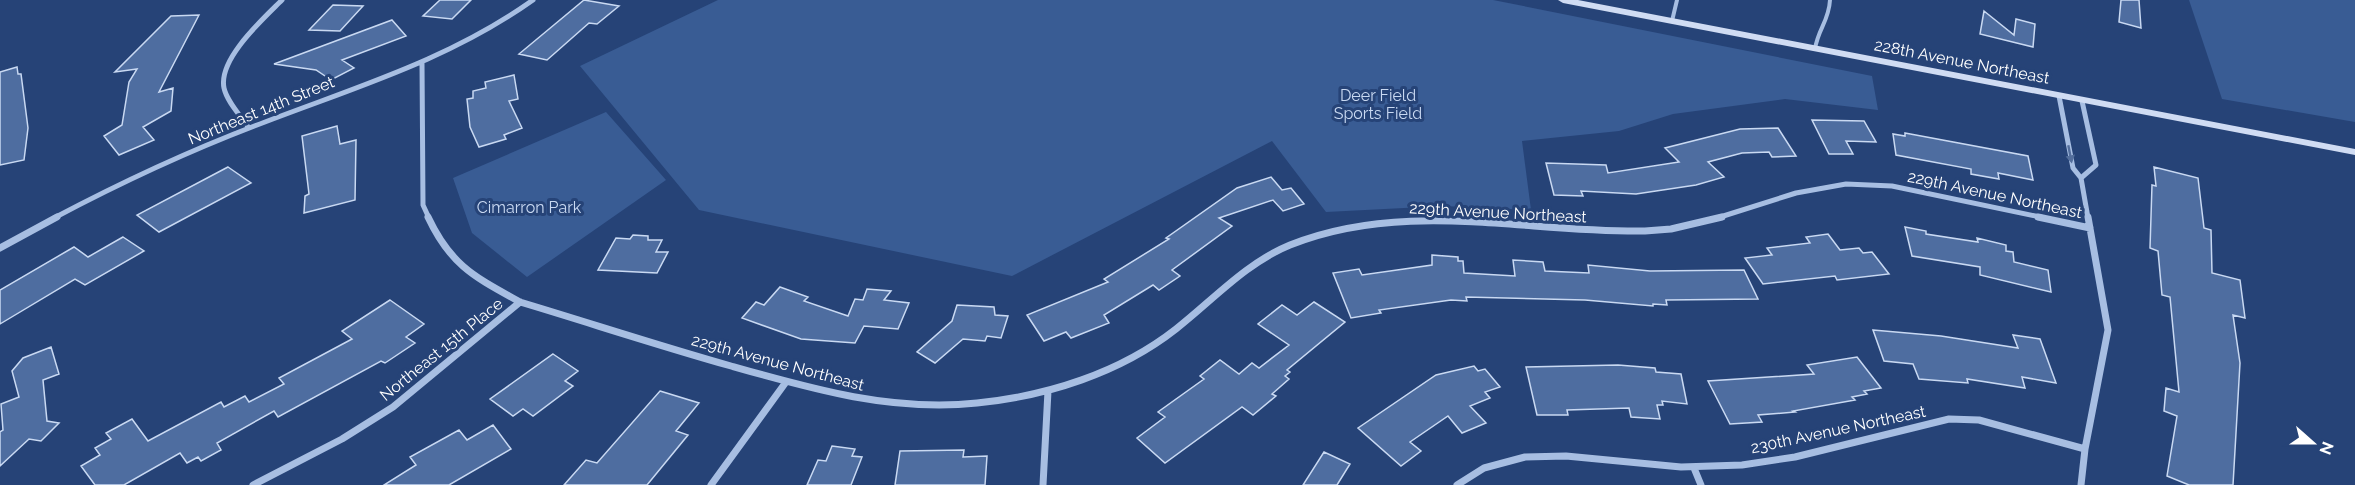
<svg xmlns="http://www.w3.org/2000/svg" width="2355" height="485" font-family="Raleway,sans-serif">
<rect width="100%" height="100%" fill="#264377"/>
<path fill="#395c94" d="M718,0H1493L1872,76L1878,110L1785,99L1673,114L1619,131L1522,141L1531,210L1443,206L1326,212L1272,141L1012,276L699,210L580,66Z
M2189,0H2355V122L2222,99Z
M606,112L666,180L527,277L472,233L453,178Z"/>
<path fill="#4e6da0" stroke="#c9d9f2" stroke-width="1.5" d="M440,0H471L452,19L423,16Z
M584,0L619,6L597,24L589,23L547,60L519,54Z
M2121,0H2139L2141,28L2119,22Z
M333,5L363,6L340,31L309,30Z
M1984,11L2014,35L2016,19L2035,24L2033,47L1980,34Z
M199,15L159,92L173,88L171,111L143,127L154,140L119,155L104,136L122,125L129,82L137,69L115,72L171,16Z
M392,20L406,36L342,60L354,68L331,80L316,70L274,64Z
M17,67L18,74H21L28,128L24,160L0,165V72Z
M514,75L518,99L509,101L522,128L504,135L506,139L479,147L470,127L467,99L473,98V91L486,88L485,82Z
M1812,120L1864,121L1876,142L1846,141L1853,154H1829Z
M337,126L340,144L356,140L355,200L304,213L305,196L309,194L302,136Z
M1778,128L1796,156L1772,157L1769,152L1742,153L1708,162L1724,177L1696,185L1636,194L1581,191L1583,196L1554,195L1546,163L1606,165L1608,173L1679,162L1665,148L1740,129Z
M1905,133L2028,156L2033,180L1998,173L1999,179L1971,174V169L1896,155L1893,134L1905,136Z
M228,167L251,183L159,232L137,215Z
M2154,167L2198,178L2204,228L2211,230L2212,273L2240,280L2245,318L2233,315L2240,363L2233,485H2189L2167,476L2177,416L2164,411L2166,388L2179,392L2170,297L2162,295L2158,251L2150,248L2152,185L2156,186Z
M1271,177L1282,190L1291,188L1304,204L1283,211L1273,200L1219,218L1232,226L1172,270L1180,276L1159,290L1153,285L1104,315L1109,323L1071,338L1066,332L1044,341L1027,315L1108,282L1104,279L1169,239L1166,238L1237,188Z
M1905,227L1926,231V234L1978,242L1977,238L2006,245V251L2013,252L2014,262L2048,270L2051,292L1980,275V267L1912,256Z
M1828,234L1840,250L1859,248L1863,253L1872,252L1889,274L1837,280L1835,276L1763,284L1745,258L1772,255L1767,248L1810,243L1806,237Z
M633,235L648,236V240H662L656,252H668L657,273L598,270L616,238L630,239Z
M123,237L144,251L85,285L75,279L0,324V290L74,247L88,257Z
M1432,255L1458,257V261H1463L1464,273L1515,276L1513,260L1543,262L1545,271L1589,273L1588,265L1650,271L1744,270L1758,299L1666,300L1667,305L1653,304V306L1585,300L1466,297L1467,301L1451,300L1379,310L1381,313L1351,318L1333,273L1359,269L1362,275L1432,265Z
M780,287L808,297L804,301L848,316L855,299L863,300L867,289L891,291L884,300L909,303L898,329L864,326L855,343L801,339L742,318L756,302L764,305Z
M390,300L424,324L406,337L415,343L385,363L381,361L278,417L274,411L217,443L221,450L201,461L198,457L187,463L180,453L124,485H95L81,466L100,455L95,448L111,439L106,433L132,419L148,441L221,402L224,407L245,396L249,402L284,384L279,378L352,339L342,331Z
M1314,302L1345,322L1287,370L1290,372L1285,376L1289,379L1272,394L1276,396L1253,415L1242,407L1165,463L1137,438L1165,417L1158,412L1204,379L1200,376L1220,360L1239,374L1252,363L1259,368L1289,345L1258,324L1282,305L1297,315Z
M957,305L994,307L995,315L1008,316L1001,338L987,336L985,341L963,339L935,363L917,352L952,321Z
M1873,330L1941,336L2018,348L2013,335L2040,339L2056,383L2022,377L2025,388L1967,379L1968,383L1919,379L1913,364L1884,361Z
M51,347L59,374L43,380L47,421L59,423L41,441L29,439L0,466V432L3,430L1,404L19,397L12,371L23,358Z
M553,354L578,371L565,381L573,386L533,416L523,409L513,416L490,399Z
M1857,357L1881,388L1864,391L1867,394L1852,397L1855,400L1793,411L1795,412L1758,415L1762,422L1730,424L1708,381L1814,374L1807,365Z
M1618,365L1655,368L1656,372L1681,374L1687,404L1662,401L1663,405H1657L1660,419L1631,417L1629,408L1567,410L1568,415H1537L1526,367Z
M1474,366L1478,371L1485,369L1500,387L1485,392L1490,398L1470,406L1486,423L1462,433L1448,416L1410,442L1421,451L1401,466L1358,428L1436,375Z
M660,391L699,403L676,431L688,435L647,485H564L586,460L597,463Z
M493,425L511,449L449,485H384L416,465L410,457L459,430L467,440Z
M832,446L855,449L852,456L862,457L851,485H807L818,460L826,461Z
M964,450L963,457L987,456L985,485H895L900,451Z
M1324,452L1350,464L1337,485H1303Z"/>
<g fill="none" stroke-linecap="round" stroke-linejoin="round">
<path stroke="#a7bee2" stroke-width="4" d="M1672,21L1677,0
M1815,49C1818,29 1829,21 1830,0"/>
<path stroke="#a7bee2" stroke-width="5" d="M422,63L423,205L429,218
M2059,96L2073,168L2081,178L2096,165L2082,101
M249,128C241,116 227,102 224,88C218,59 263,19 282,0
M2081,178L2088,218
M54,218C122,182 193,149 265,122C359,86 450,59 533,0
M1717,218L1796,193L1846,184L1892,186L2045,218"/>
<path stroke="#a7bee2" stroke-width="7" d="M428,217C451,266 475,277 520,302C590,323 660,346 731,366C812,389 892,412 977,403C1047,396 1120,373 1176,329C1213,300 1246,263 1290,245C1405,199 1526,233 1645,231L1671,229L1722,217
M2038,217L2090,228
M0,248L57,217
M1694,468L1701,485
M253,485L342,439L393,407L520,302
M711,485L786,382
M1043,485L1048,391
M1457,485L1484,468L1525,457L1566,456L1681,467L1742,465L1795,457L1949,419L1979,420L2085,449
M2081,485L2085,449L2108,330L2088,217"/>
<path fill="#d0dcf3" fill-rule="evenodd" d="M1558,0H1578L2355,149V155L1563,3Z"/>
</g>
<defs><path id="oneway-solid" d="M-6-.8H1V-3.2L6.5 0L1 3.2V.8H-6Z" transform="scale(1.5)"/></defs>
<use fill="#536e9c" href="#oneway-solid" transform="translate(2070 154) rotate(79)"/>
<g text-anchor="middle" stroke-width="6" stroke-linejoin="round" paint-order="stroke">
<g font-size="16" fill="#fff" stroke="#264377">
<text transform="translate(1962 61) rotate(11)" y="6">228th Avenue Northeast</text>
<text transform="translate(261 110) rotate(-22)" y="6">Northeast 14th Street</text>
<text transform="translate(1995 194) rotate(12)" y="6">229th Avenue Northeast</text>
<text transform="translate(1498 212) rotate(3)" y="6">229th Avenue Northeast</text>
<text transform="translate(441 349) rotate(-39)" y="6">Northeast 15th Place</text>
<text transform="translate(778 362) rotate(15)" y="6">229th Avenue Northeast</text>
<text transform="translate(1838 429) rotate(-12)" y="6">230th Avenue Northeast</text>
</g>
<g font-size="16" fill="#c9d9f2" stroke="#264377">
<text x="1378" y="101">Deer Field<tspan x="1378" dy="18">Sports Field</tspan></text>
<text x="529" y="213">Cimarron Park</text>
</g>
</g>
<g transform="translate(2313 443) rotate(111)" stroke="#264377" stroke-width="4.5" paint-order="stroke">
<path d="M0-4.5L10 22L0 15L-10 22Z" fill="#ffffff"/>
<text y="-9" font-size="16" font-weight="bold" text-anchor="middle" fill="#ffffff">N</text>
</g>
</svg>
